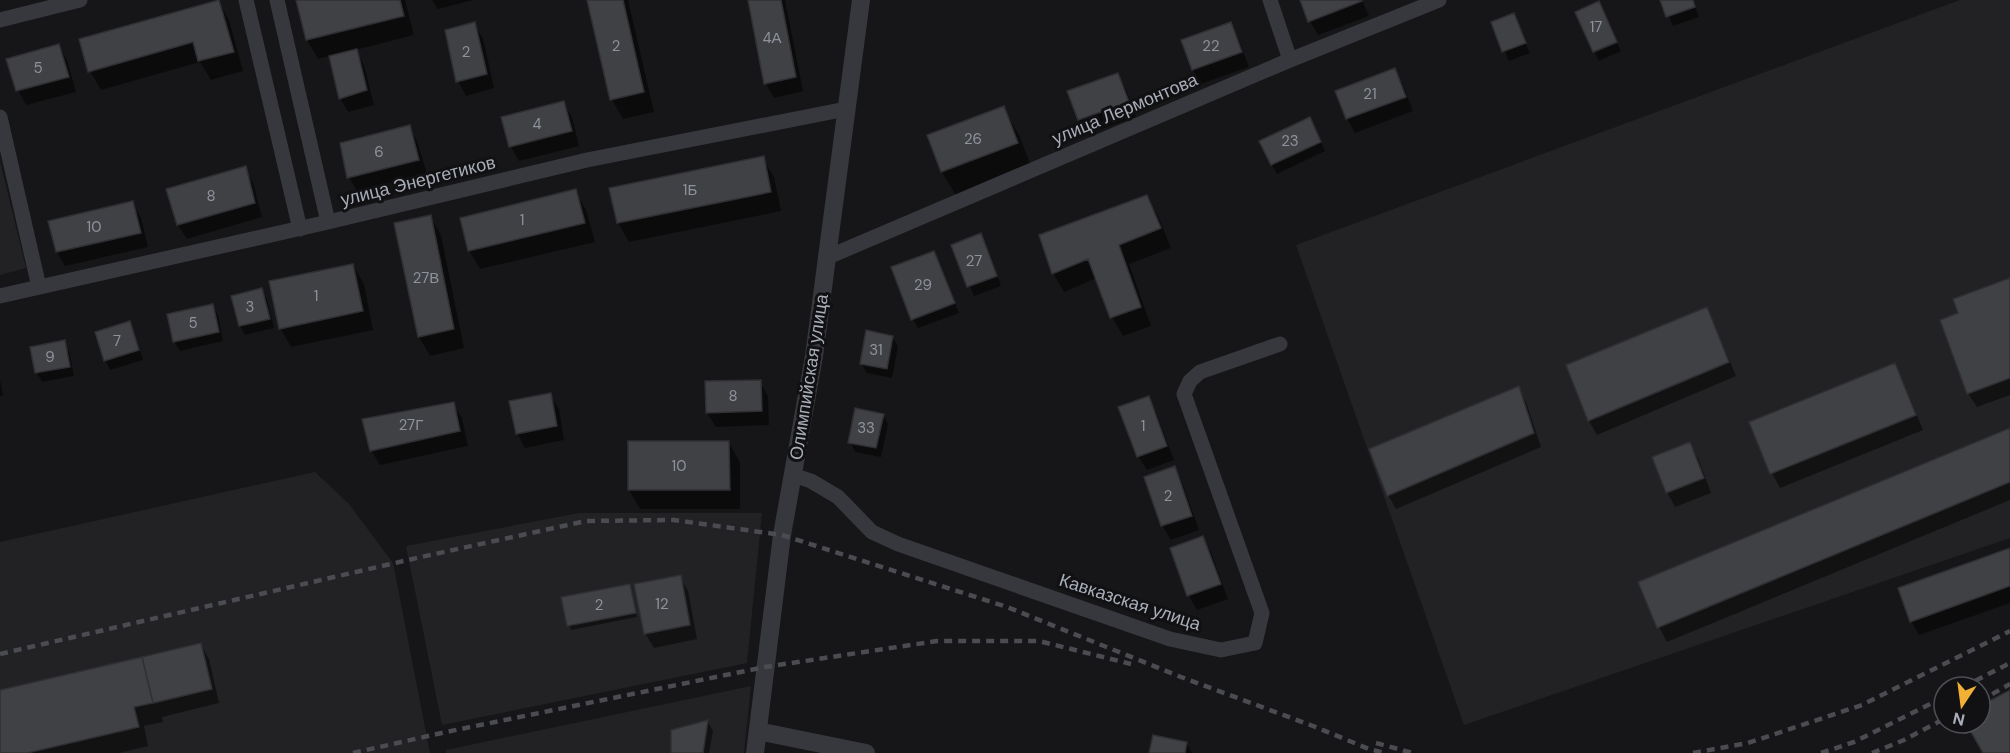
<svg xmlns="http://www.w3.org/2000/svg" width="2010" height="753" font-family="'DM Sans',sans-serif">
<rect width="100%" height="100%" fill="#161618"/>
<path fill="#222225" d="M1960,0H2010V538L1464,725L1296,245Z
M0,161L26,268L0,275Z
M315,472L349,504L393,563L430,753H0V542Z
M579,513H762L747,663L442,725L406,546Z
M751,686L744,753H446V750Z"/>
<path fill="#0007" d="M303,0H405L414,35L355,50L364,65L374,105L348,112L340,98L330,56L318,59L307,40L298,1Z
M432,0H474L438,9Z
M589,0H628L654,112L623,119L612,100Z
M750,0H785L803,91L774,98L766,84Z
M1302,0H1362L1369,16L1318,35L1310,21Z
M1662,0H1693L1699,17L1673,26Z
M218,1L229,20L243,71L211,80L200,62L101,90L90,71Z
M1513,15L1530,53L1509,61L1493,23Z
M474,24L483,38L494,88L466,96L458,81Z
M1230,24L1238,38L1249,67L1201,84L1193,70L1183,41Z
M1617,43L1621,51L1599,61L1595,53Z
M59,46L67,60L76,92L26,105L18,90Z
M1394,70L1403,85L1413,111L1355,133L1347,118Z
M1117,75L1126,89L1136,117L1087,134L1079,120L1069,92Z
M563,103L572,117L579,146L519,161L511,147L503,118Z
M1003,108L1019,135L1033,171L958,199L942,172L929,136Z
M409,126L417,141L427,174L357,191L349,177Z
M1315,128L1325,151L1277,174L1272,165Z
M763,158L774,177L781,211L629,242L618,223L611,189Z
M245,168L253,183L262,217L187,239L178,225L168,190Z
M575,191L586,210L595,242L480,269L469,250Z
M1147,197L1158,216L1171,248L1129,264L1151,326L1123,336L1112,317L1097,278L1064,292L1053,273Z
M133,203L141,218L148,247L65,266L57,252Z
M430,216L441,235L464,348L430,356L419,337L396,224Z
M980,235L986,245L1001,286L974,296L953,245Z
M934,253L959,313L918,328L913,319Z
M353,265L364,284L373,330L291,347L280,328Z
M2010,279V395L1977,407L1968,393L1960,314Z
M261,290L267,299L274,328L245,335L240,326Z
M212,305L218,315L223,341L180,351L174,341Z
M1706,309L1714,324L1736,376L1597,435L1589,421L1568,366Z
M129,323L134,332L143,360L110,370L105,360Z
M892,337L898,346L892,378L867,373L861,363Z
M64,342L69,351L74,376L42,382L37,373L32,348Z
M1894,365L1902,379L1923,430L1780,488L1772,473L1751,422Z
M0,380L3,395L0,396Z
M760,382L768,396L769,425L716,427L707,413Z
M1518,388L1526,402L1541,447L1396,509L1388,495Z
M550,395L559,409L564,440L525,448L517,433Z
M1148,398L1156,412L1174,460L1147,470L1138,456Z
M453,404L462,418L468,446L380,465L371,450Z
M883,415L888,424L881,457L855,452L850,442Z
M2010,430V500L1667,642L1659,627L1640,583Z
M729,443L740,462V509H640L629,490Z
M1689,444L1698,458L1711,493L1675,507L1667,492Z
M1174,468L1182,482L1199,530L1171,540L1162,525Z
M1203,538L1211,552L1228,599L1197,610L1189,596L1172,549Z
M2010,549V603L1919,635L1911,621Z
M680,577L688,591L697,639L654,648L645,633Z
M629,586L637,617L571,630L563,598Z
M201,645L209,659L219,703L162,717L163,722L144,726L148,746L119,753H0V691Z
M708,722L713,731L709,753H672Z
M1186,743L1192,753H1151Z"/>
<path fill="#404145" stroke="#303034" stroke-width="1.5" d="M219,0L234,52L198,61L193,42L88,72L79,39Z
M296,0H400L404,16L306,40Z
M587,0H623L644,92L610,100Z
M748,0H781L796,77L764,84Z
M1300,0H1361L1362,1L1308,22Z
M1660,0H1693L1695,7L1666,17Z
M1599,1L1617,42L1593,52L1575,12Z
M1514,13L1526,43L1502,52L1491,22Z
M475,22L487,74L456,82L445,30Z
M1231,22L1242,52L1192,70L1181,40Z
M59,44L69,77L16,91L6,59Z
M357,49L367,90L339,99L329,56Z
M1395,68L1406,97L1346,119L1335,91Z
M1118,73L1129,102L1078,120L1067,91Z
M564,101L572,131L509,147L501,117Z
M1004,106L1018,143L941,172L927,135Z
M1310,117L1321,142L1271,165L1259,141Z
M410,125L419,160L347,178L340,143Z
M764,156L771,192L617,223L609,188Z
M246,166L255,203L177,225L166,189Z
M576,189L585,223L468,251L460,218Z
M1147,195L1161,228L1119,245L1141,307L1110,318L1088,259L1052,274L1039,235Z
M133,201L141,233L56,252L48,221Z
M431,215L454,329L418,337L394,223Z
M981,233L997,276L967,287L951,245Z
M934,251L955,303L911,320L891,267Z
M353,264L363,311L279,329L269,281Z
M2010,278V378L1967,394L1940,320L1958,313L1953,299Z
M262,288L270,319L239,326L231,296Z
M213,304L219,332L173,342L167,314Z
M1707,307L1729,362L1588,421L1566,365Z
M130,321L139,350L104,361L95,332Z
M866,330L893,336L887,369L860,364Z
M65,340L70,367L35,373L30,347Z
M1895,363L1916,415L1770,474L1749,422Z
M761,380L762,411L706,413L705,381Z
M1519,386L1534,433L1387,496L1369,449Z
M551,393L557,426L516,434L509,401Z
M1149,396L1167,446L1137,457L1118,407Z
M454,402L460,431L370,451L362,419Z
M855,408L884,414L876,448L848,443Z
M2010,428V482L1657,628L1638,582Z
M628,441H729L730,490H628Z
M1690,442L1704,478L1666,493L1652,457Z
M1175,466L1192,516L1161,526L1144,477Z
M1203,536L1221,584L1187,596L1170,548Z
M2010,548V586L1910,622L1898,588Z
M681,575L690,625L644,634L634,584Z
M630,584L636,613L567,626L561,597Z
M201,643L212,689L153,703L142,657Z
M142,657L153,703L134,707L139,727L27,753H0V690Z
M2010,690V753H1983L1966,723H1980V706Z
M708,720L703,753H671V730Z
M1153,735L1187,742L1185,753H1149Z"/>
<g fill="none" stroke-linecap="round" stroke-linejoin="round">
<path stroke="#37383d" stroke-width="15" d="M246,0L300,229
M277,0L328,222
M1270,0L1290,60
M0,20L80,0
M0,117L39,287
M828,257L1290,60L1439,0
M0,296L328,222L587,160L846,109
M793,475L811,481L838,497L872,532L898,544L1170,639L1221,650L1255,643L1262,613L1184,394L1190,381L1200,372L1280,344"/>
<path stroke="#37383d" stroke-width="18" d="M758,731L866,753
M755,753L782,535L814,356L861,0"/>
<path stroke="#4a4c52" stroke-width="4.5" stroke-dasharray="8 6" stroke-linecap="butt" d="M0,654L421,557L586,521L674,520L782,535L1007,607L1181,677L1313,726L1369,749L1385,753
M1963,687L2010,663
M1980,701L2010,684
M1376,743L1413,753
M353,753L446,732L765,667L937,641H1039L1131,664
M1693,753L1748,743L1862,705L2010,631
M1821,753L1854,742L1944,697
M1872,753L1904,740L1944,719"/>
</g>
<g text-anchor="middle" stroke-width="6" stroke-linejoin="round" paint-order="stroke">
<g font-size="15" fill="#8e929b">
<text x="1596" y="32">17</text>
<text x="772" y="43">4А</text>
<text x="616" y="51">2</text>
<text x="1211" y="51">22</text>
<text x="466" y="57">2</text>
<text x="38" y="73">5</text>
<text x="1370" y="99">21</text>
<text x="537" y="129">4</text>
<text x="973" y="144">26</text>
<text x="1290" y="146">23</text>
<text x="379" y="157">6</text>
<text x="690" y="195">1Б</text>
<text x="211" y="201">8</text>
<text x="522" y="225">1</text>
<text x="94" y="232">10</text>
<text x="974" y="266">27</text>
<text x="426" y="283">27В</text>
<text x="923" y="290">29</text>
<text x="316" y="301">1</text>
<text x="250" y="312">3</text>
<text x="193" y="328">5</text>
<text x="117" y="346">7</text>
<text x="876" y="355">31</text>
<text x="50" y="362">9</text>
<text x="733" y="401">8</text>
<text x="411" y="430">27Г</text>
<text x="1143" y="431">1</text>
<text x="866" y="433">33</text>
<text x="679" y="471">10</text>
<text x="1168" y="501">2</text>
<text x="662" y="609">12</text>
<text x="599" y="610">2</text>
</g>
<g font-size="18" fill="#a8adb8" stroke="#111113">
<text transform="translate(1125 109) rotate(-23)" y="6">улица Лермонтова</text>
<text transform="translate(418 181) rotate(-14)" y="6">улица Энергетиков</text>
<text transform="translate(809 377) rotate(-81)" y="6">Олимпийская улица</text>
<text transform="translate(1130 602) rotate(18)" y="6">Кавказская улица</text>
</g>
</g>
<g transform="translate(1962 705) rotate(193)"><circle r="28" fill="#111113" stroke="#4d4f55" stroke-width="1.5"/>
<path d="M0-4.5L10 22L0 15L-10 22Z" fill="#f2b134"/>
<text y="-9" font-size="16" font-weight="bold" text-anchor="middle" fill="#a8adb8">N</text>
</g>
</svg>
